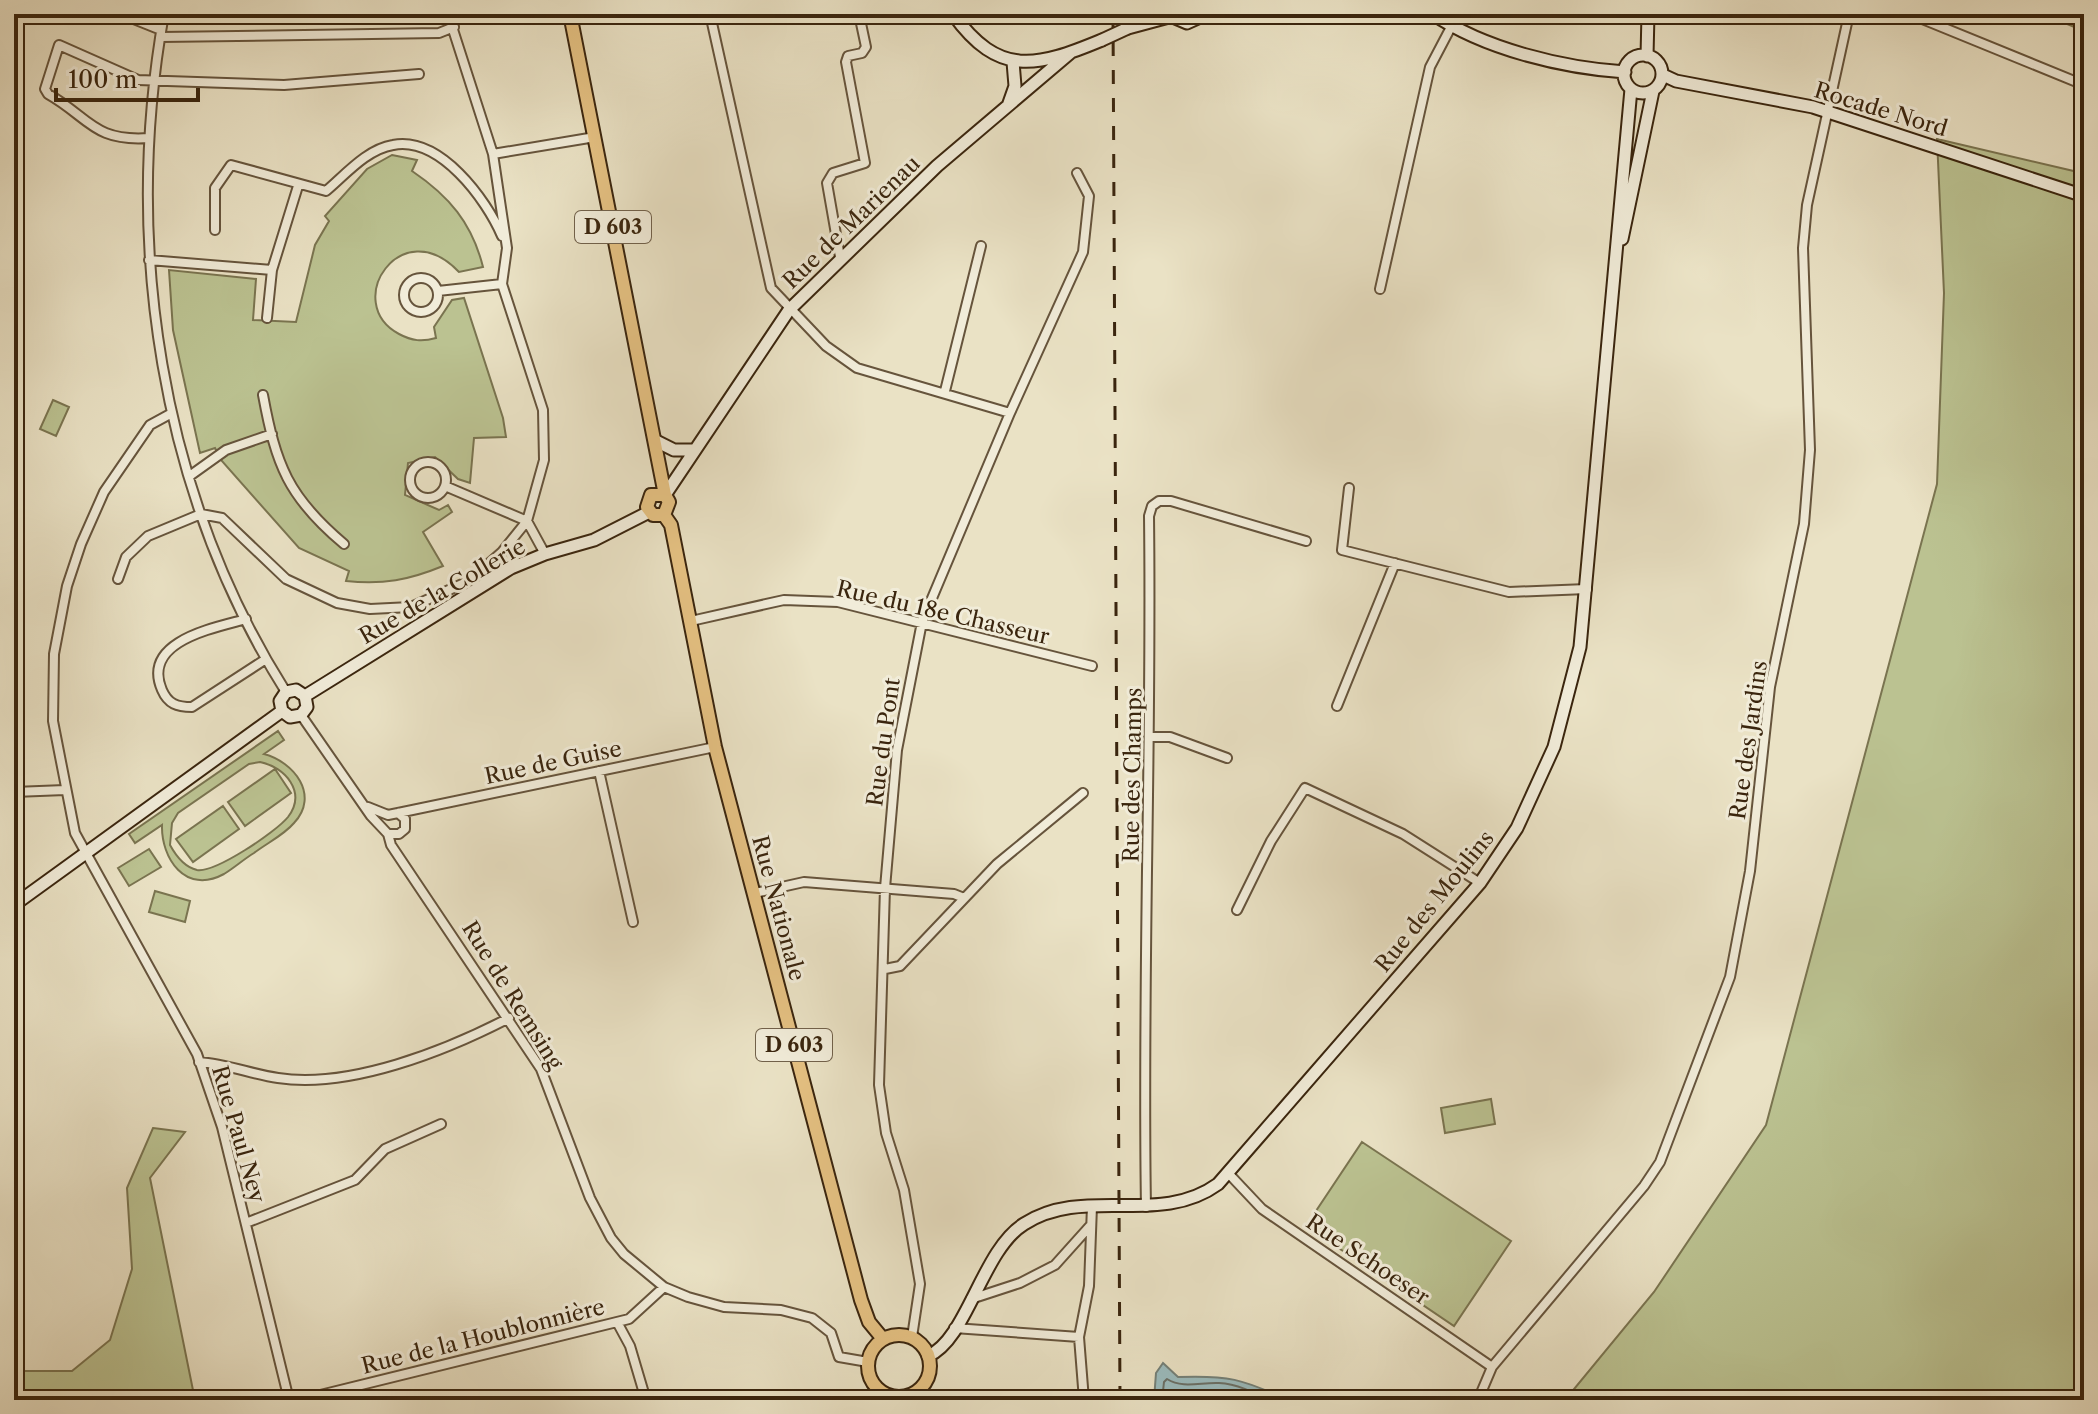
<svg xmlns="http://www.w3.org/2000/svg" width="2098" height="1414" font-family="'Libre Caslon Text',serif">
<rect width="100%" height="100%" fill="#eae2c5"/>
<filter id="stains"><feTurbulence type="fractalNoise" baseFrequency=".0025" numOctaves="4"/><feColorMatrix values="0 0 0 0 .2 0 0 0 0 .09 0 0 0 0 .02 0 0 0 .5 -.17"/></filter>
<radialGradient id="worn" r=".72"><stop offset=".6" stop-color="#630" stop-opacity="0"/><stop offset="1" stop-color="#630" stop-opacity=".3"/></radialGradient>
<path fill="#bbc291" stroke="#7a7450" stroke-width="2" fill-rule="evenodd" d="M2043,14H2084V31Z
M1937,139L2078,172L2084,156V1400H1731L1728,1390L1726,1400H1565L1654,1292L1766,1125L1937,484L1944,293Z
M392,155L417,160L412,171C449,196 472,223 483,267L459,272C401,211 341,303 399,334C412,341 422,342 436,338L434,327L452,300L464,298L503,418L506,437L474,438L470,483L458,479L435,457L408,463L405,495L439,510L448,505L452,512L423,532L443,566C409,580 383,585 346,581L349,571L299,548L221,460L215,448L200,453L173,330L169,270L256,279L253,320L296,322L315,245L329,221L325,216L367,169Z
M53,400L69,407L56,436L40,429Z
M278,731L284,740L264,754C294,762 320,795 294,823C284,835 267,843 254,853C244,859 234,868 224,874C185,895 161,858 162,825L135,843L129,834ZM260,762C285,767 307,792 288,817C276,832 215,873 197,870C184,867 176,856 170,845L172,823L178,813L249,764Z
M275,769L291,793L245,826L228,802Z
M223,806L239,829L193,862L176,839Z
M149,849L161,867L129,886L118,868Z
M155,891L190,901L185,922L149,912Z
M1491,1099L1495,1124L1445,1133L1441,1108Z
M153,1128L185,1132L150,1178L195,1400H14V1371H72L110,1340L132,1269L127,1188Z
M1362,1142L1511,1241L1454,1326L1306,1226Z"/>
<path fill="#9bbcbe" stroke="#748078" stroke-width="2" d="M1163,1363L1178,1377C1228,1375 1242,1379 1288,1400H1154L1156,1373Z"/>
<g fill="none" stroke-linecap="round" stroke-linejoin="round">
<path stroke="#6a7066" stroke-width="2" d="M1162,1400L1164,1382L1167,1379C1183,1389 1201,1382 1219,1383C1237,1384 1253,1392 1269,1400"/>
<g stroke="#66543c" stroke-width="12">
<path id="street" d="M121,14L161,30
M164,14C123,243 160,493 286,692
M710,14L771,288L826,346L857,368L1010,413
M1910,14L2084,85
M161,37L439,33L454,27
M149,138C93,142 89,117 48,94L45,89L59,45L138,80L284,85L419,74
M493,154L595,137
M215,230V188L231,165L326,191C345,175 367,149 393,145C440,136 486,199 502,236
M840,257L827,183L833,173L865,163L846,62L848,56L862,53L866,47L859,14
M149,260L272,270
M404 295a17 17 0 1 1 34 0a17 17 0 1 1-34 0Z
M1380,289L1430,67L1451,27
M438,291L502,284
M267,318L272,270L298,186
M945,391L981,246
M263,395C276,465 288,497 344,544
M172,413L150,425L104,492L81,544L67,586L54,654L53,721L75,833L197,1054L222,1127L289,1400
M410 480a18 18 0 1 1 36 0a18 18 0 1 1-36 0Z
M191,475L226,450L272,434
M445,486L527,521L545,554
M1349,488L1342,550L1509,592L1587,589
M118,579L126,557L148,536L201,514L222,518L286,579L337,603L370,609L411,607L469,581L502,552L527,521L544,460L543,410L502,284L507,248L493,154L448,14
M246,619C214,628 141,641 162,690C168,704 177,707 192,707L266,659
M691,621L784,600L838,602L1092,666
M1337,706L1395,563
M301,715L371,816L388,834L391,845L541,1069L590,1198L611,1238L624,1254L664,1287L688,1297L724,1307L781,1310L812,1318L831,1333L839,1357L868,1362
M1151,737H1170L1227,758
M599,771L633,922
M14,792L65,790
M368,807L388,815L398,813L715,747
M388,834H399L405,829V819L398,813
M755,893L804,882L954,894L964,898
M1237,910L1271,841L1305,788L1403,834L1480,883
M885,969L900,966L997,864L1083,793
M199,1062C227,1064 251,1074 278,1078C350,1089 445,1051 509,1018
M1229,1174L1262,1209L1492,1367
M1146,1207C1142,977 1152,747 1149,516L1152,506L1159,501H1171L1306,541
M246,1223L355,1180L385,1149L441,1124
M971,1299L1020,1283L1055,1265L1090,1226
M617,1322L630,1346L646,1400
M954,1328L1079,1337
M912,1337L920,1284L904,1190L886,1133L879,1085L885,888L897,750L922,622L1010,413L1083,252L1089,196L1077,173
M300,1400L629,1319L664,1287
M1084,1400L1079,1337L1089,1286L1092,1206
M1478,1400L1492,1367L1644,1186L1660,1162L1730,977L1750,871L1770,687L1804,524L1810,450L1803,248L1807,205L1849,14"/>
</g>
<g stroke="#3a250e" stroke-width="15">
<path id="secondary" d="M953,14C999,78 1037,67 1102,40
M1166,14L1187,23L1207,14
M1433,14C1484,49 1563,68 1625,72
M1128,28L1169,17
M1624 74a19 19 0 1 1 38 0a19 19 0 1 1-38 0Z
M1647,56L1648,14
M1663,75L1676,81L1813,107L2084,196
M1009,103L1015,86L1013,62
M1622,239L1653,91
M656,441L674,450H694
M665,495L789,310L937,166L1070,53
M305,696L511,568L545,554L594,540L649,512
M282,711L280,701L286,692L296,690L305,696
M282,711L290,717L301,715L307,707L305,696
M14,905L282,711
M928,1356C967,1340 982,1250 1024,1224C1084,1185 1159,1227 1218,1184L1480,883L1517,828L1554,747L1580,647L1631,89
M864,1400L880,1391"/>
</g>
<g stroke="#3a250e" stroke-width="16">
<path id="primary" d="M570,14L665,495L669,502L664,515
M664,515L671,525L715,747L861,1300L869,1322L883,1339
M664,515H653L647,507L651,495H665
M868 1366a31 31 0 1 1 62 0a31 31 0 1 1-62 0Z"/>
</g>
<use href="#street" stroke="#f1ecd9" stroke-width="8"/>
<use href="#secondary" stroke="#f1ecd9" stroke-width="11"/>
<use href="#primary" stroke="#e5c182" stroke-width="12"/>
<path stroke="#3a250e" stroke-width="3" stroke-dasharray="14 14" stroke-linecap="butt" d="M1113,14L1120,1400"/>
<g stroke="#3a250e" stroke-width="15" stroke-linecap="butt">
<path id="secondary-bridge" d="M1102,40L1128,28"/>
</g>
<use href="#secondary-bridge" stroke="#f1ecd9" stroke-width="11"/>
</g>
<g text-anchor="middle" stroke-width="6" stroke-linejoin="round" paint-order="stroke">
<g fill="#f1ecd9" stroke="#71614b" stroke-width="2">
<rect x="575" y="211" width="76" height="32" rx="6"/>
<rect x="756" y="1029" width="76" height="32" rx="6"/>
</g>
<g font-size="20" font-weight="bold" fill="#3a250e">
<text x="613" y="234">D 603</text>
<text x="794" y="1052">D 603</text>
</g>
<g font-size="22" fill="#3a250e" stroke="#f1ecd9">
<text transform="translate(1881 109) rotate(17)" y="8">Rocade Nord</text>
<text transform="translate(851 222) rotate(-44)" y="8">Rue de Marienau</text>
<text transform="translate(442 591) rotate(-30)" y="8">Rue de la Collerie</text>
<text transform="translate(943 612) rotate(13)" y="8">Rue du 18e Chasseur</text>
<text transform="translate(1748 740) rotate(-82)" y="8">Rue des Jardins</text>
<text transform="translate(883 742) rotate(-82)" y="8">Rue du Pont</text>
<text transform="translate(553 762) rotate(-12)" y="8">Rue de Guise</text>
<text transform="translate(1132 775) rotate(-89)" y="8">Rue des Champs</text>
<text transform="translate(1434 901) rotate(-51)" y="8">Rue des Moulins</text>
<text transform="translate(779 908) rotate(75)" y="8">Rue Nationale</text>
<text transform="translate(513 995) rotate(58)" y="8">Rue de Remsing</text>
<text transform="translate(239 1134) rotate(74)" y="8">Rue Paul Ney</text>
<text transform="translate(1368 1259) rotate(34)" y="8">Rue Schoeser</text>
<text transform="translate(483 1336) rotate(-14)" y="8">Rue de la Houblonnière</text>
</g>
</g>
<rect width="2098" height="1414" fill="none" stroke="#eae2c5" stroke-width="48"/>
<rect x="16" y="16" width="2066" height="1382" fill="none" stroke="#3a250e" stroke-width="4"/>
<rect x="24" y="24" width="2050" height="1366" fill="none" stroke="#3a250e" stroke-width="2"/>
<path d="M56 88v12h142v-12" fill="none" stroke="#3a250e" stroke-width="4"/>
<text x="68" y="88" font-size="24" fill="#3a250e" stroke="#f1ecd9" stroke-width="6" paint-order="stroke">100 m</text>
<rect width="100%" height="100%" filter="url(#stains)"/>
<rect width="100%" height="100%" fill="url(#worn)"/>
</svg>
